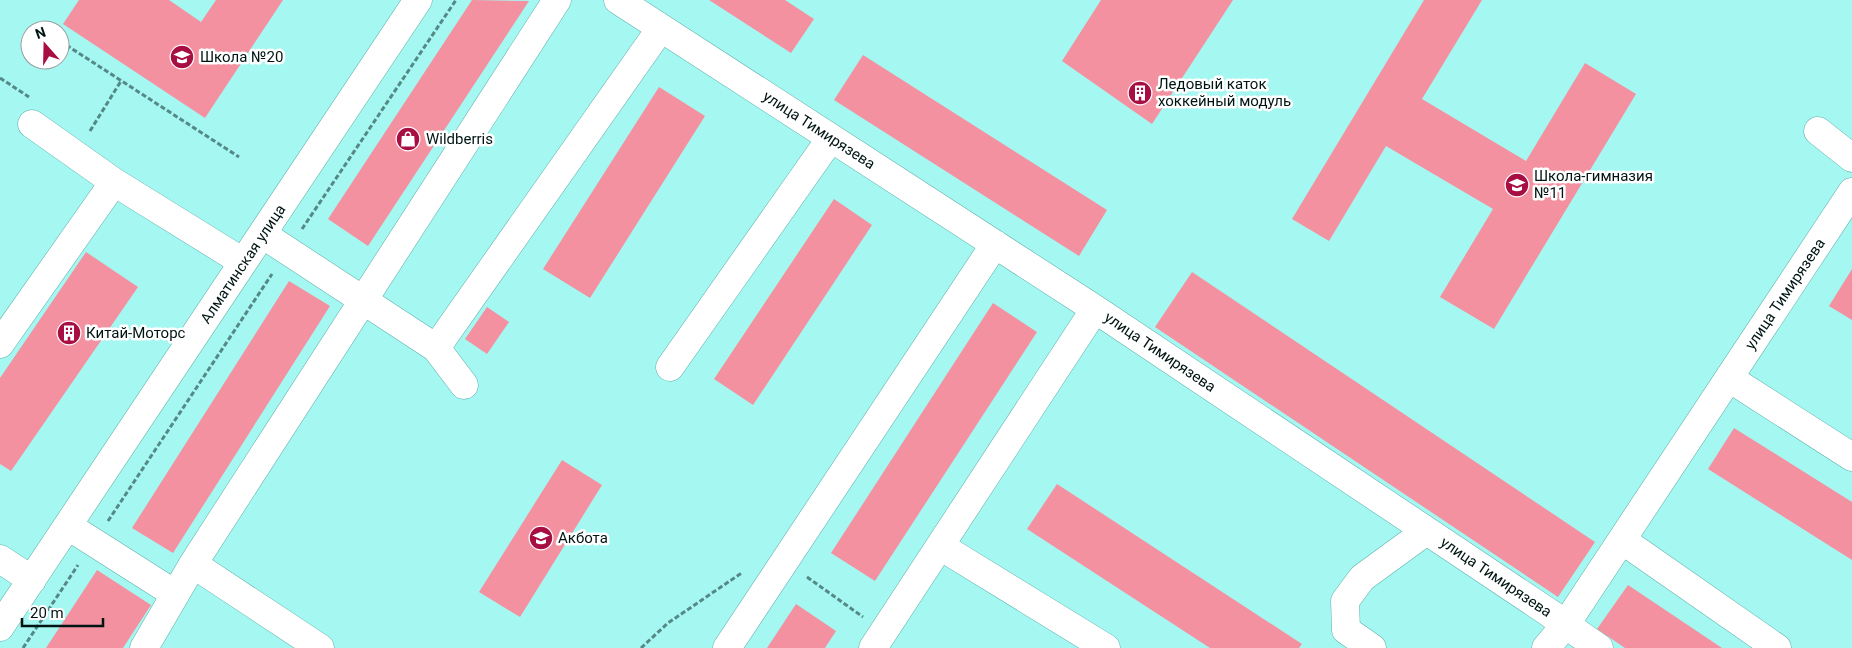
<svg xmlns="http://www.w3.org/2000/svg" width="1852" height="648" font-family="Roboto,sans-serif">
<rect width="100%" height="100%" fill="#a5f7f1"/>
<path fill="#f491a1" d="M79,0H169L201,22L216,0H283L205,118L63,24Z
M472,0L529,1L368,246L328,219Z
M709,0H785L814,19L791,53Z
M1101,0H1233L1152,124L1062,61Z
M1424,0H1482L1422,99L1526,161L1585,63L1636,94L1494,329L1440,297L1493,209L1386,146L1329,241L1292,219Z
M863,55L1107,210L1079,256L834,100Z
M659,87L705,116L590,298L543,269Z
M834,199L872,225L753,405L714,379Z
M86,252L138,287L11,471L0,464V378Z
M1852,269V320L1829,306Z
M1192,272L1595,542L1558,597L1155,327Z
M289,281L330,306L173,553L132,528Z
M993,303L1037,332L875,581L831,553Z
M487,307L509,322L487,354L465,339Z
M1734,428L1852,502V560L1708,469Z
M562,460L602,485L520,617L479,592Z
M1057,484L1302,644L1299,648H1210L1027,529Z
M97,570L151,605L123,648H46Z
M1628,585L1722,648H1625L1597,629Z
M796,604L836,631L825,648H767Z"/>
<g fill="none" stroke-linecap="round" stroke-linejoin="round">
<g stroke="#5eafaa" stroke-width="29">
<path id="minor" d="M618,0L1095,309L1566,624L1852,192
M32,124L114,182
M1818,131L1852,158
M262,234L436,348L464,385
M0,344L114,182L243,262
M436,348L661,28
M670,367L831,138
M1729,378L1852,457
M68,526L175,594
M1622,540L1777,648
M940,546L1106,648
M0,559L32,580
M193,564L557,0
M1552,615L1599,648
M0,627L418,0
M144,648L193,564L320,648
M727,648L995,244
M873,648L1095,309
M1372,648L1346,630L1345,601L1362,578L1425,532
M1546,648L1566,624"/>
</g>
<path stroke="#558985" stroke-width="3" stroke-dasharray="5 2.5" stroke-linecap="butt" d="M60,41L239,157
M0,78L29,97
M90,131L121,81
M302,229L456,0
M108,521L272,274
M807,577L863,617
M23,648L78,565
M641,648L668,623L743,572"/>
<use href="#minor" stroke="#fff" stroke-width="28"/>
</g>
<defs>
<g id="school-disc" transform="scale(1.25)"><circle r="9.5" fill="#a70f43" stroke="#fff"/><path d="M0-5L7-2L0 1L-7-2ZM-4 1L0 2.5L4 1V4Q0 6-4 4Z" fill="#fff"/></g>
<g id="building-disc" transform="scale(1.25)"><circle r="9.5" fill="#a70f43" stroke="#fff"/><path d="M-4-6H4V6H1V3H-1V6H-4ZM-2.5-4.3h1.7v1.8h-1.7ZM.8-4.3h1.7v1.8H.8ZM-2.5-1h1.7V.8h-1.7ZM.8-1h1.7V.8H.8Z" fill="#fff"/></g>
<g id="shop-disc" transform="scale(1.25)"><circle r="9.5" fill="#a70f43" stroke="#fff"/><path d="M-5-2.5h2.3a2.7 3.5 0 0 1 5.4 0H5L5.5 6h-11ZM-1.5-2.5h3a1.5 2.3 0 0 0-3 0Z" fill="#fff"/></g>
</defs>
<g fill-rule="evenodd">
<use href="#school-disc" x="182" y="57"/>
<use href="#building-disc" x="1140" y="93"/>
<use href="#shop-disc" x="408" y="139"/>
<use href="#school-disc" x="1517" y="185"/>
<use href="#building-disc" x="69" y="333"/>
<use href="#school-disc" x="541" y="538"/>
</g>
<g text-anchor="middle" stroke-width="5" stroke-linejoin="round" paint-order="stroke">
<g font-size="15" fill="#001513" stroke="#fff" text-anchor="start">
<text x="200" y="62">Школа №20</text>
<text x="1158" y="89">Ледовый каток<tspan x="1158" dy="17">хоккейный модуль</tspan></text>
<text x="426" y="144">Wildberris</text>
<text x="1534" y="181">Школа-гимназия<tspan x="1534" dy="17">№11</tspan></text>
<text x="86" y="338">Китай-Моторс</text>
<text x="558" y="543">Акбота</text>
</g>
<g font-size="15" fill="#001513" stroke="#fff">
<text transform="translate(819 130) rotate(33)" y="5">улица Тимирязева</text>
<text transform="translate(243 264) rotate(-56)" y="5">Алматинская улица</text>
<text transform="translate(1785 294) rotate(-56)" y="5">улица Тимирязева</text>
<text transform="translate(1160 352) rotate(34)" y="5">улица Тимирязева</text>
<text transform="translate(1496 577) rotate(34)" y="5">улица Тимирязева</text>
</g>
</g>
<g transform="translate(45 45) rotate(340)"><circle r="24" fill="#ffffff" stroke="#99a1a1"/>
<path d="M0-4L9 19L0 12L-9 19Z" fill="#a70f43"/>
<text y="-8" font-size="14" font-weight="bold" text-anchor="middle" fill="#001513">N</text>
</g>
<path d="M22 618v8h81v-8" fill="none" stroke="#001513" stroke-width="2.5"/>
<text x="30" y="618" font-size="15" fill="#001513" stroke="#ffffff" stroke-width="4" paint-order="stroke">20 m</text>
</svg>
